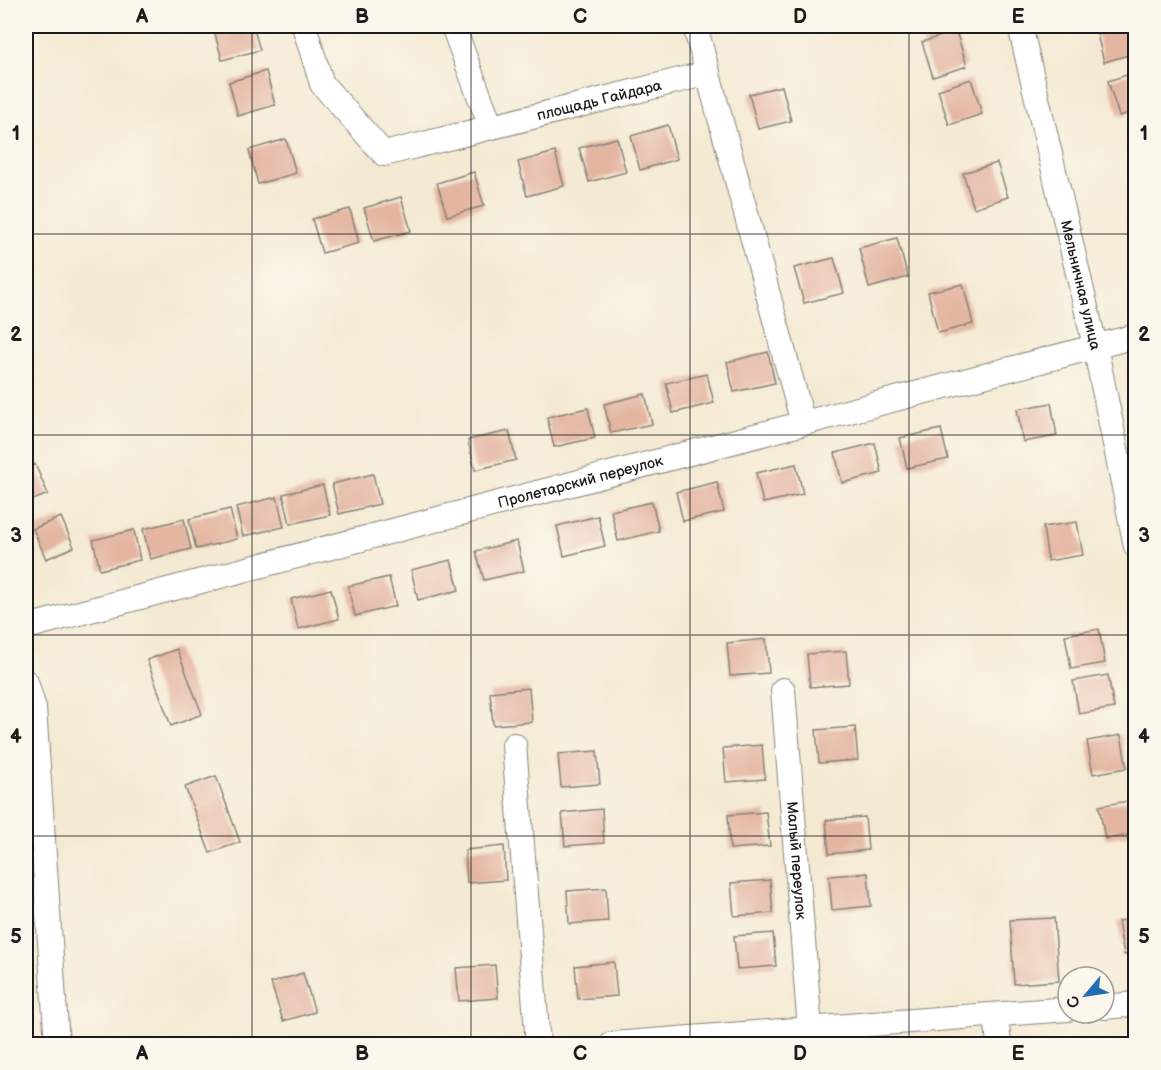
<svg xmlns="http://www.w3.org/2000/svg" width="1161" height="1070" font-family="'Balsamiq Sans',sans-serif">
<rect width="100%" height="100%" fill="#fbf7ec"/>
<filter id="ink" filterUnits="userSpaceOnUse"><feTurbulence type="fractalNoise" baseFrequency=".0167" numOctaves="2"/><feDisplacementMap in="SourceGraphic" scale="12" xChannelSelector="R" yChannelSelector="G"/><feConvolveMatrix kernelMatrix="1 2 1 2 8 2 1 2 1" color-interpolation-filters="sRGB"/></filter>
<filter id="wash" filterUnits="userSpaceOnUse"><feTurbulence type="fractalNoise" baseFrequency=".008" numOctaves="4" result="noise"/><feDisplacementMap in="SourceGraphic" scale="24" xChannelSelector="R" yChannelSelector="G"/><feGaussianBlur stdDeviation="1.35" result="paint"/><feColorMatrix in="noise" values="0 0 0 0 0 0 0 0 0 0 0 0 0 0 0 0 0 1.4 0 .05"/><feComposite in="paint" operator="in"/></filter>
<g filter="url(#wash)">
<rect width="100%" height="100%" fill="#f4ead3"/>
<g id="blocks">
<path fill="#e4b5a1" d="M213,26H253L260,50L222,60Z
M1095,26H1130L1136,53L1104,62Z
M956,31L967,66L933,77L922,42Z
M266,71L275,105L238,116L229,82Z
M1136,72V111L1119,116L1108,81Z
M971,79L982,114L949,125L938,90Z
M782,86L791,121L758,129L749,94Z
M668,125L677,159L640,170L631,136Z
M617,138L626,172L589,182L579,148Z
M286,139L296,173L258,184L249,150Z
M1136,147V166H1135L1130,149Z
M555,152L564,186L527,196L518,162Z
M997,163L1008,197L974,208L963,173Z
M474,172L484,206L447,216L437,183Z
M401,197L411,231L374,241L364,208Z
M350,209L359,243L322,253L312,219Z
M897,238L908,277L869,288L859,248Z
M834,258L844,293L804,303L794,268Z
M963,284L973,324L938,333L928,292Z
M768,352L775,383L734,392L727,362Z
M707,374L714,403L673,413L666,383Z
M645,394L652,424L611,433L604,404Z
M1051,403L1057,436L1023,442L1017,409Z
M588,408L595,438L554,447L547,417Z
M941,429L948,459L907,468L900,438Z
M509,431L516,460L475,470L468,440Z
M875,443L882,473L842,483L835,453Z
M35,464L48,494L26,503V468Z
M796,464L803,494L763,503L756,473Z
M373,474L380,504L339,514L332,484Z
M717,482L724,512L683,521L676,492Z
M323,485L330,515L290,524L283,494Z
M277,497L284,527L243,536L236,507Z
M652,502L659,531L618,541L611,511Z
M230,509L237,539L196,549L189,519Z
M598,516L605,546L564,556L557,526Z
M61,517L74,547L46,559L33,529Z
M184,519L191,549L150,559L143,529Z
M1077,522L1083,555L1048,561L1043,527Z
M134,530L140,560L100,570L93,540Z
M517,541L524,571L484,580L476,551Z
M451,560L459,590L418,600L411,570Z
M389,577L396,606L355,616L348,586Z
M331,589L339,619L298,629L291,599Z
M1099,629L1105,663L1071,669L1065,635Z
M766,639L769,673L730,676L727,643Z
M177,649L202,714L171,726L147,660Z
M846,651L849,684L810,687L807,654Z
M1108,675L1114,708L1079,714L1073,681Z
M529,688L532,722L493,725L490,692Z
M855,727L858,760L819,763L816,730Z
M1121,735L1127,768L1093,774L1087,741Z
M762,745L765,779L726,782L723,748Z
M597,751L600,784L561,787L558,754Z
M216,776L240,842L210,853L185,787Z
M1133,800L1136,816V834L1105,839L1099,806Z
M602,809L604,843L565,846L562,813Z
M766,812L770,846L730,849L728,815Z
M865,817L868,850L829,854L826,820Z
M504,846L506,880L467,883L465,850Z
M868,873L871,906L832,910L829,876Z
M770,880L773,913L734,916L731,883Z
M606,888L608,921L569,924L567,891Z
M1054,918L1059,981L1014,984L1010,920Z
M1136,918V953L1124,955L1118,921Z
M773,933L776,966L737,969L734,936Z
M614,962L617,996L578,999L575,966Z
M495,965L498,998L459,1001L456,968Z
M303,973L315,1012L283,1021L271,983Z"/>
</g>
</g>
<g filter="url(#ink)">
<use href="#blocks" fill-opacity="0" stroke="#888378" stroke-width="1.5"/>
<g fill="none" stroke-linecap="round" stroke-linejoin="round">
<g stroke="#888378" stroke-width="26">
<g id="street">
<path id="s1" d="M304,26L322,84L384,154L708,73"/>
<path d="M453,26L491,127"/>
<path d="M695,26L803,423"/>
<path id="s2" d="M1020,26L1095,346L1136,546"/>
<path id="s3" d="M26,627L1136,336"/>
<path d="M26,682L34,708L57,1044"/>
<path id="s4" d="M783,690L810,1029"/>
<path d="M514,745L538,1044"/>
<path d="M1104,1007L1136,1004"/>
<path d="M996,1015L999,1044"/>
<path d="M612,1044L1068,1009"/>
</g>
</g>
<use href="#street" stroke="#fff" stroke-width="24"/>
</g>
</g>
<path fill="none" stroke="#1c1c1c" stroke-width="1.5" stroke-opacity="0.55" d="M252,26V1044M471,26V1044M690,26V1044M909,26V1044M26,234H1136M26,435H1136M26,635H1136M26,836H1136"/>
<g text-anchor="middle" stroke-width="4.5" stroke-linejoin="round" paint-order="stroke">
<g font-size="15" fill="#1c1c1c" stroke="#fbf7ec">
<text dy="5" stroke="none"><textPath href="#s1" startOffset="376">площадь Гайдара</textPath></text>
<text dy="5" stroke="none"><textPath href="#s2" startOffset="266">Мельничная улица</textPath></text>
<text dy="5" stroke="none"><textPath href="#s3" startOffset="573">Пролетарский переулок</textPath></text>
<text dy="5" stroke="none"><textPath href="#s4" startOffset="171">Малый переулок</textPath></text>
</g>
</g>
<rect width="1161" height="1070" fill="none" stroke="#fbf7ec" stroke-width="66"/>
<g transform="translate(1086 995) rotate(241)"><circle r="28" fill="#fbf7ec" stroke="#a29f99" stroke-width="1.5"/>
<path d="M0-4.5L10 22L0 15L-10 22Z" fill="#1f6fb2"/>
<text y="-9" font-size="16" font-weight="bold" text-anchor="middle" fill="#1c1c1c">С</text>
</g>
<rect x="33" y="33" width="1095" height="1004" fill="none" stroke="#1c1c1c" stroke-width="2"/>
<g font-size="20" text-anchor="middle" font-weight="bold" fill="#1c1c1c">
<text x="142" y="23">A</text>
<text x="362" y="23">B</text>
<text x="580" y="23">C</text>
<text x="800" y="23">D</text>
<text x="1018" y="23">E</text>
<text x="16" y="140">1</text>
<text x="1144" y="140">1</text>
<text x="16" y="341">2</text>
<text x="1144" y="341">2</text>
<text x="16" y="542">3</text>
<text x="1144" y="542">3</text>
<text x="16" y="743">4</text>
<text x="1144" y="743">4</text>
<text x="16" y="943">5</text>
<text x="1144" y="943">5</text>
<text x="142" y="1060">A</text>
<text x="362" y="1060">B</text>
<text x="580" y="1060">C</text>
<text x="800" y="1060">D</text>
<text x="1018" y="1060">E</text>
</g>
</svg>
